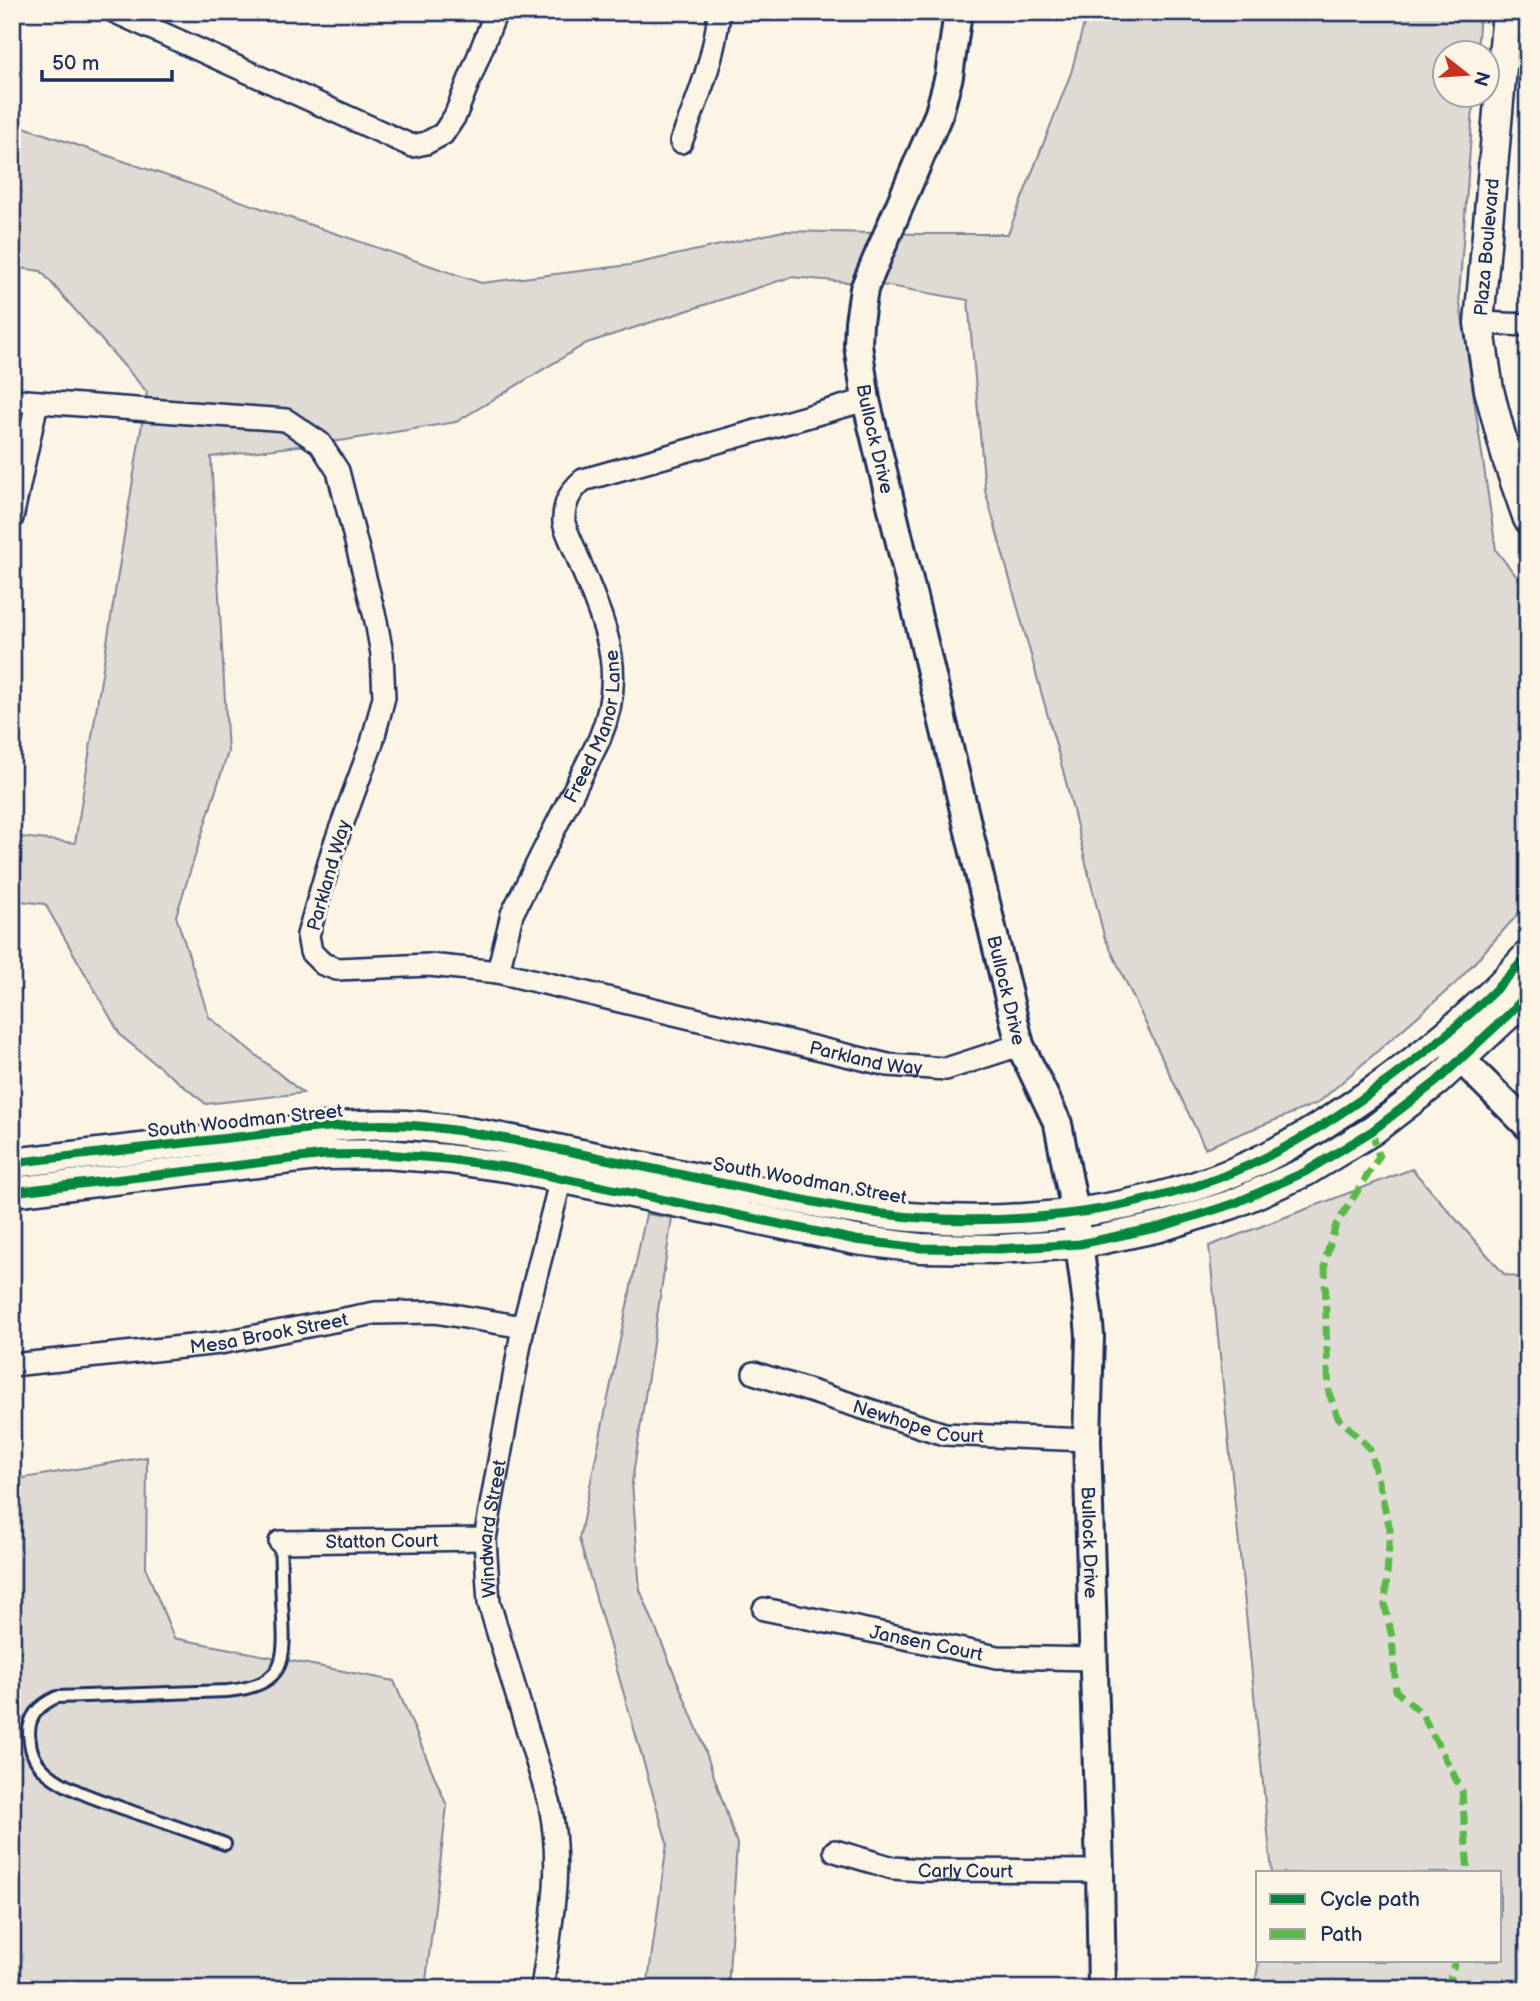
<svg xmlns="http://www.w3.org/2000/svg" width="1540" height="2001" font-family="'Balsamiq Sans',sans-serif">
<rect width="100%" height="100%" fill="#fcf5e5"/>
<filter id="ink" filterUnits="userSpaceOnUse"><feTurbulence type="fractalNoise" baseFrequency=".0143" numOctaves="2"/><feDisplacementMap in="SourceGraphic" scale="14" xChannelSelector="R" yChannelSelector="G"/><feConvolveMatrix kernelMatrix="1 2 1 2 8 2 1 2 1" color-interpolation-filters="sRGB"/></filter>
<g filter="url(#ink)">
<path fill="#dfdbd4" stroke="#7d8599" stroke-width="2" d="M1087,12H1480L1477,52H1446V94L1474,95L1459,296L1496,550L1528,591V903L1457,982L1318,1103L1205,1148L1104,936L1064,774L985,490L968,300L889,286L791,277L587,343L456,422L346,440L211,457L228,752L176,916L209,1017L303,1093L206,1104L121,1036L45,904L12,900V836L75,843L147,392L41,271L12,267V123L481,283L630,265L783,231L921,234H1008L1071,73Z
M1412,1169L1504,1274L1528,1280V1989H1254L1259,1961H1500V1873H1272L1209,1246Z
M646,1214L672,1218L632,1482L640,1590L702,1741L737,1844L728,1989H647L667,1843L579,1539Z
M147,1457L146,1569L174,1638L394,1681L447,1806L425,1989H12V1480Z"/>
<g fill="none" stroke-linecap="round" stroke-linejoin="round">
<g stroke="#1b2f5e" stroke-width="16">
<path id="service" d="M225,1844C194,1833 164,1822 133,1812C106,1802 60,1789 41,1767C32,1757 30,1747 29,1733C29,1714 41,1704 57,1697L227,1691C291,1685 285,1655 282,1602C281,1582 281,1562 280,1542"/>
</g>
<g stroke="#1b2f5e" stroke-width="26">
<g id="minor">
<path d="M115,12L412,146L426,143L443,134L455,116L496,12"/>
<path d="M681,142C697,101 715,57 719,12"/>
<path d="M1479,323L1528,325"/>
<path id="s1" d="M12,400L286,420L320,443L338,471L376,621L382,654L384,697L372,743L333,849L308,935L311,952L323,964L337,969L429,965L498,972L888,1065L946,1069L1020,1045"/>
<path d="M12,518L37,402"/>
<path id="s2" d="M498,972L512,914L599,740C630,667 602,621 576,553C572,543 567,533 564,523C563,505 569,492 583,480L866,400"/>
<path id="s3" d="M12,1365L220,1343L375,1313L435,1312L523,1327"/>
<path id="s4" d="M754,1373L944,1434L1087,1440"/>
<path id="s5" d="M280,1542L485,1539"/>
<path id="s6" d="M764,1609L997,1657L1093,1659"/>
<path id="s7" d="M835,1851L893,1868L922,1870L1100,1871"/>
<path id="s8" d="M542,1989C551,1923 563,1871 550,1805L489,1603L485,1539L523,1327L565,1163"/>
</g>
</g>
<g stroke="#1b2f5e" stroke-width="32">
<g id="tertiary">
<path id="s9" d="M958,12L949,76L939,113L864,289L859,322L858,345L866,400L1020,1045L1058,1124L1075,1212L1088,1313L1090,1336L1087,1440L1100,1871L1102,1989"/>
<path d="M1448,1041L1462,1060L1528,1126"/>
</g>
</g>
<g stroke="#1b2f5e" stroke-width="33">
<path id="secondary" d="M1507,12L1479,323L1489,390L1507,459L1528,519
M12,1163C87,1154 162,1146 237,1137C293,1131 349,1122 406,1125C465,1129 523,1142 581,1154C670,1172 760,1192 850,1209C967,1230 1104,1220 1216,1179C1279,1156 1336,1118 1390,1079C1440,1042 1487,1002 1528,955
M12,1192L325,1155L384,1154L448,1159L512,1168L856,1240L920,1248L999,1249L1080,1244L1160,1227L1233,1204L1305,1172L1372,1131L1436,1082L1509,1014L1528,993"/>
</g>
<use href="#service" stroke="#fcf5e5" stroke-width="10"/>
<use href="#minor" stroke="#fcf5e5" stroke-width="21"/>
<use href="#tertiary" stroke="#fcf5e5" stroke-width="26"/>
<use href="#secondary" stroke="#fcf5e5" stroke-width="28"/>
<path stroke="#58b947" stroke-width="7" stroke-dasharray="14 7" stroke-linecap="butt" d="M1372,1131L1379,1157L1336,1225L1325,1260L1326,1327L1329,1393L1338,1417L1370,1449L1390,1529L1385,1606L1392,1637L1396,1691L1422,1714L1462,1791L1468,1873
M1447,1989L1455,1961"/>
<g stroke="#fcf5e5" stroke-width="13">
<path id="cycleway" d="M12,1163C87,1154 162,1146 237,1137C293,1131 349,1122 406,1125C465,1129 523,1142 581,1154C670,1172 760,1192 850,1209C967,1230 1104,1220 1216,1179C1279,1156 1336,1118 1390,1079C1440,1042 1487,1002 1528,955
M12,1192L325,1155L384,1154L448,1159L512,1168L856,1240L920,1248L999,1249L1080,1244L1160,1227L1233,1204L1305,1172L1372,1131L1436,1082L1509,1014L1528,993"/>
</g>
<use href="#cycleway" stroke="#00873e" stroke-width="9"/>
</g>
</g>
<g text-anchor="middle" stroke-width="6" stroke-linejoin="round" paint-order="stroke">
<g font-size="19" fill="#1b2f5e" stroke="#fcf5e5">
<text transform="translate(1486 247) rotate(-85)" y="7">Plaza Boulevard</text>
<text dy="7" stroke="none"><textPath href="#s9" startOffset="446">Bullock Drive</textPath></text>
<text dy="7" stroke="none"><textPath href="#s2" startOffset="266">Freed Manor Lane</textPath></text>
<text transform="translate(328 875) rotate(-74)" y="7">Parkland Way</text>
<text dy="7" stroke="none"><textPath href="#s9" startOffset="1013">Bullock Drive</textPath></text>
<text dy="7" stroke="none"><textPath href="#s1" startOffset="1419">Parkland Way</textPath></text>
<text transform="translate(245 1120) rotate(-6)" y="7">South Woodman Street</text>
<text transform="translate(810 1180) rotate(10)" y="7">South Woodman Street</text>
<text dy="7" stroke="none"><textPath href="#s3" startOffset="259">Mesa Brook Street</textPath></text>
<text dy="7" stroke="none"><textPath href="#s4" startOffset="172">Newhope Court</textPath></text>
<text dy="7" stroke="none"><textPath href="#s8" startOffset="471">Windward Street</textPath></text>
<text dy="7" stroke="none"><textPath href="#s5" startOffset="102">Statton Court</textPath></text>
<text dy="7" stroke="none"><textPath href="#s9" startOffset="1578">Bullock Drive</textPath></text>
<text dy="7" stroke="none"><textPath href="#s6" startOffset="166">Jansen Court</textPath></text>
<text dy="7" stroke="none"><textPath href="#s7" startOffset="133">Carly Court</textPath></text>
</g>
</g>
<rect width="1540" height="2001" fill="none" stroke="#fcf5e5" stroke-width="42"/>
<rect x="21" y="21" width="1498" height="1959" fill="none" stroke="#1b2f5e" stroke-width="2.5" filter="url(#ink)"/>
<rect x="1256" y="1871" width="245" height="91" fill="#fcf5e5" stroke="#a2a6af" stroke-width="2"/>
<rect x="1270" y="1894" width="35" height="10" fill="#00873e" stroke="#a2a6af" stroke-width="2"/>
<text x="1320" y="1906" font-size="21" fill="#1b2f5e">Cycle path</text>
<rect x="1270" y="1929" width="35" height="10" fill="#58b947" stroke="#a2a6af" stroke-width="2"/>
<text x="1320" y="1941" font-size="21" fill="#1b2f5e">Path</text>
<g transform="translate(1466 74) rotate(107)"><circle r="33" fill="#fcf5e5" stroke="#a2a6af" stroke-width="2"/>
<path d="M0-5L12 26L0 18L-12 26Z" fill="#c8321e"/>
<text y="-10" font-size="19" font-weight="bold" text-anchor="middle" fill="#1b2f5e">N</text>
</g>
<path d="M42 70v10h130v-10" fill="none" stroke="#1b2f5e" stroke-width="3.5"/>
<text x="52" y="70" font-size="21" fill="#1b2f5e" stroke="#fcf5e5" stroke-width="5" paint-order="stroke">50 m</text>
</svg>
